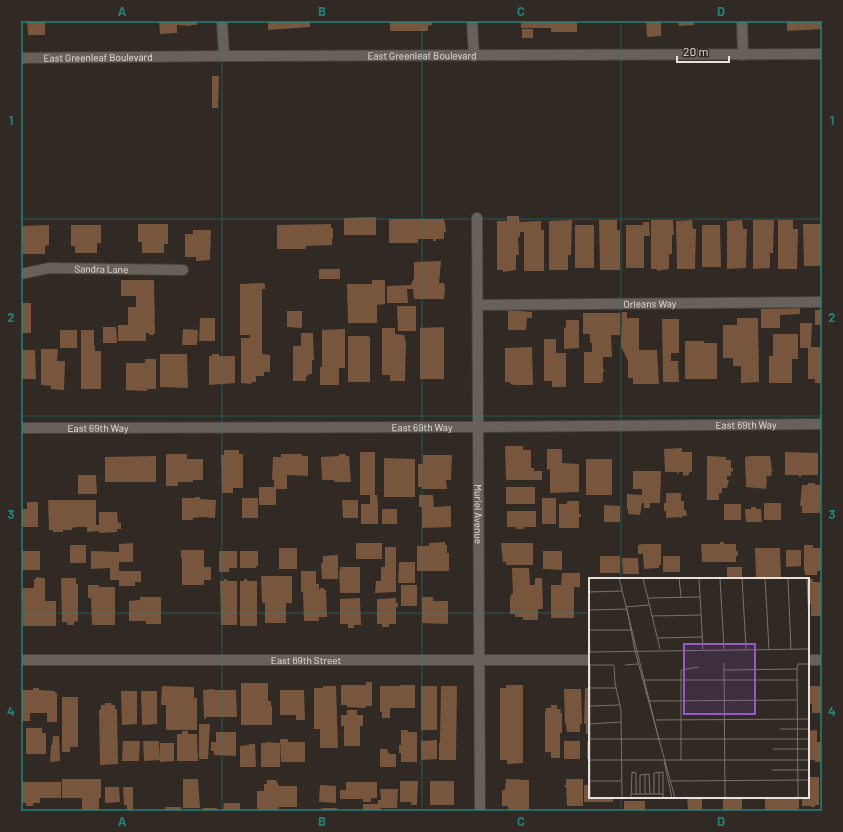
<svg xmlns="http://www.w3.org/2000/svg" width="843" height="832" font-family="Barlow,sans-serif">
<rect width="100%" height="100%" fill="#302924"/>
<path fill="#78563d" d="M27,21H45V35H28Z
M162,21H197V25H191V26L177,25V33L160,34L159,22Z
M268,21H310V27L268,30Z
M390,21H432V25L428,26V31H390Z
M521,21H577V32H551V28H521Z
M646,21H661V36L647,37Z
M678,21H694V25L679,26Z
M787,21H822V29L787,31Z
M522,29H533V38H522Z
M212,76H219L218,108H212Z
M507,216H519V221H520V222L541,221V230H544V271H524V232H520V237H518L519,255H516V270L503,272V270H497V221H507Z
M376,217V235H344V218Z
M389,219H444V222H445L446,232H444V239H436V241H433V239H418V243H389Z
M572,220L571,255H568V270H549V221Z
M599,220H617V230H620V270H600Z
M651,220H673L674,235H672V254H669V269L657,271V269H651Z
M692,220L693,229H696L695,269H677L676,221Z
M742,220L743,229H747L746,268L727,269V221Z
M753,220H774L773,253H770V268L753,269Z
M778,220H793V229H798L797,269H778Z
M643,222H649L650,236H644V268H626V225H643Z
M138,224H168V244H164V253H142V242H138Z
M331,224V228H333V238H332V245L306,246V249H277V225Z
M803,224H822V266H804Z
M49,225V245L45,246V254H23L21,226Z
M71,225H101V243H97V253H75V246H71Z
M575,225H594V268H575Z
M702,225H720L721,267H702Z
M193,230H211L210,260L196,261V257H185V234H193Z
M441,261L439,283H444L445,288L444,299H414L413,289H407L408,303H387V286L411,285L414,278V262Z
M319,269H340V279H319Z
M121,280H154L155,333H154V335H149V333H146V341H118V325H128V307H136V296H121Z
M372,280H385V304L377,305V323H348L347,284H372Z
M262,283L265,284V289H262V354L270,355V372H264V376H256V382H252L251,384L241,383V338H250V335H240V284Z
M21,303H31V333H21Z
M397,306H416V331H398Z
M800,308V314L780,315V328H761V309Z
M508,310L532,312V318H527L526,330H508Z
M815,310H822V325H815Z
M287,311H302V328L287,327Z
M622,312H627V318H639V350H657L659,384H633V378H628V361L622,348H621Z
M583,313H620V335H611L612,357H603V369H604V372H603V381L601,383H584V352H592V343H590V334H583Z
M200,318H215V341H199Z
M737,318H758L759,382L741,383V366H733V358H723V325H737Z
M662,319H679V353H671V361H678L679,382H663Z
M566,320H579V348L564,349V328L566,327Z
M800,323H812L811,347H822V383H815V379H808V348H800Z
M103,327H116L117,343H103Z
M444,327V379H420V328Z
M382,328H395V334L404,335L406,343L405,381H390V375H382Z
M183,329L198,330L197,345H182Z
M345,329V368H339V385H320V367H322V330Z
M60,330H77V348H60Z
M81,330H94V346H95V351H101V389H81Z
M301,333H313L314,360H312V374H309L306,377V381H293V346H301Z
M773,334H798V359H792V383H769V356H773Z
M348,336H368L370,337V382H348Z
M544,339H556V353H566V387H552V381H544Z
M685,341H704V343H717V379H685Z
M532,347L533,385H515L510,384V382H505V348Z
M41,349H58L57,361H65L64,390L51,389V386L41,385Z
M21,350H35L36,379H21Z
M160,354H187L188,388L160,387Z
M212,354H219V356H235V383L209,385V356H212Z
M145,359H156V389H147V391L126,390V363H145Z
M505,446H523V450H531V468H534V471H542V480H506Z
M682,448V452H692V472H689V475L683,476V472H679V473L677,474V472H665L664,449Z
M547,449H562V463L579,464V492L550,493V469L547,470Z
M224,450H239V454H243V488H233V493H222L221,455H224Z
M360,452H375V495H377L378,504V524H361V504H370V495H360Z
M785,452L818,453V475H801V477H799V475H785Z
M166,454H187V459H203V480H193V482H178V486H166Z
M281,454H302V456H308V476L287,475V489H276V505H259V487H274V480H272L273,457H281Z
M339,454H345L346,456H349L351,482H334V480H322L321,457L339,456Z
M423,455H452L451,480H446L447,489H422V487H418V464H423Z
M156,456V482H105V457Z
M707,456L726,457V460H731V468H733V472L731,471V476H727V480H729L727,488H722V493H719V500H707Z
M750,456H770L772,471L771,476H766L767,480L766,489L746,487L745,457Z
M384,458L415,459V497H384Z
M586,459H612V495H586Z
M633,471H661L660,503H650V508H644V503H642L640,515L628,514V509H627V494L642,495V489H633Z
M78,475H96L97,494H78Z
M808,483H815V485H821L820,513H802V506H800L802,485H808Z
M506,487H535V504H506Z
M666,493H681V501H684V510H686L687,516H682V518H680V517L666,518V511H664V503H666Z
M419,495H433L434,507L451,506V527L422,528V507H419Z
M195,497H200V499L216,500L215,518L202,517L193,518V520H182V498H195Z
M242,498H258V518H242Z
M542,498H556V524H542Z
M48,500H96V525H99V512H117L118,523H121V529H117V532L99,533V531L87,532V527H77L72,528V530H63V532H53V530H49Z
M342,500H358V518H343Z
M567,501H579V514H581V517H579V528H559V504H567Z
M27,502H38V527H21V509H27Z
M764,503H781V520H764Z
M724,504H741V520H724Z
M604,505L620,506V522H604Z
M751,507H756V509H761L762,522H746L745,509H751Z
M382,509H397V524H382Z
M507,511H536V527H524V529H516V527H507Z
M445,542V545H447V553H449V571H417V546H429V543Z
M720,542H724V544H736V551H738V556H736V562H702L701,544H720Z
M133,543V562H119V571H141V582H135V586H119V574V580H110V568L91,569V551L119,552V544Z
M356,543H382V559H356Z
M501,543H533V565H506V562H503Z
M643,544H661V565H659V568L644,569L643,554H638V545Z
M70,545H86V563H70Z
M804,545H813V548H822V571H817V575H805V571H804Z
M385,547H396V592L375,593L376,581H381V567H385Z
M279,548H297V569H279Z
M755,548H780L781,578H756Z
M181,550H204V567H211V580H204V585H182V558H181Z
M786,550H801V566L786,567Z
M21,551H40V570H21Z
M219,551H237V568H229V572H219Z
M240,551H258V566H256V568H240Z
M543,551H562V570L543,569Z
M338,555V579H322L321,563H323V556Z
M600,556H620V573H600Z
M663,556H680V572H663Z
M622,558H638L639,574H623Z
M399,562H415V583H398Z
M340,567H360V593H340L339,571H340Z
M727,567H742V579H727Z
M512,568H529L530,585H535V578H542L543,609H538V620H523V617H515V614H510V599L511,594H513Z
M301,571H316V584H319V591L320,588H324V590H326L327,617H319V621H304L303,592H301Z
M562,573H580V587H574V618H551V585H561Z
M261,576H292V603H286V623H265V603H262Z
M36,577L45,578V601H56V626H23L22,588H34V579H36Z
M61,578H76V584H78V621L74,622V625H67V622H62Z
M224,579H227V581H237V625H221L220,581H224Z
M244,579H247V581H257V626H240V581H244Z
M808,579H813V582H822V616H811V604H808Z
M88,585H99V587H115V625H92L91,598H88Z
M401,585H417V606H401Z
M140,597H161V624H146V621H129V601L140,600Z
M422,597H433V601H448V624L422,623Z
M360,598L361,625H354V628H348V624H340V599Z
M396,598V603H398V607H396V624H389V627H382V624H377V599Z
M366,682H372V706H366V708L347,707V705H341V685H366Z
M241,683H268V701H271V706H272V725H241Z
M400,685H415V708H390V718H382V712H380V686H400Z
M506,685H523V763L507,764V760H500V688H506Z
M162,686L194,687V698H197V730H166V705H161Z
M323,686H336L338,748H320V729H314V688H323Z
M421,686H437V730H421Z
M441,686H457L456,760H439V743H440Z
M808,686H822V713H812V704H808Z
M33,688H39V690L55,691V693H57V722H47V713H30V721H22V690H33Z
M585,688H590V734H586V724H584Z
M214,689V690H236L237,717H206V719H205L204,717L203,690Z
M564,689H581L582,724H580V732H567L566,724H565Z
M280,690H304L305,720H296V715H280Z
M121,691H137V724L122,725Z
M141,691H157V724L142,725Z
M62,697H78V747H70V752H62Z
M105,703H111L112,705H115V709H117L118,764L100,765L99,710L101,709V705H105Z
M551,705H557V709H561L560,713H562V733H560V758H551V752H545V713L546,708H551Z
M347,710H357V715H363V726H360V746H344V726H341V715H347Z
M199,724H210L208,759H199Z
M26,728H42V733H46V754H26Z
M401,730H408V732H417V762H401V753H399V745H401Z
M817,730V742H822V762H815V760H808V731Z
M182,731H188V734H197L198,761H177V734H182Z
M216,732H236V756L214,755V751H211V742H216Z
M53,736H59L60,761L50,762L51,745H52Z
M280,739H288V742H305V762H281Z
M437,740V759L421,760V741Z
M123,741H140L139,761H122Z
M143,741H159L160,760L144,761Z
M564,741H580V759H564Z
M587,741H590V759H587Z
M266,742L280,743V767H261V743H266Z
M160,743H174V761L160,762Z
M249,744H255L256,767H240V746L249,745Z
M380,749H387L389,754H396V767H380Z
M808,777H819V805H815V807H811V806H802V797H808Z
M62,779H101V798H99V811H82V798H62Z
M183,779H198L200,808H183Z
M506,779L529,780V811H508V806H502V790H505Z
M566,779H583V806H567L566,787H565L564,785H566Z
M267,780H276L279,786H297V807H279V811H260V810H257V791H264V784H267Z
M400,781H418L417,805H411V802H400Z
M430,781H454V805H430Z
M22,782H61V798H40V803H33V806H26V803H22L21,783Z
M346,782H377V798H371V802H363V799H340V790H346Z
M320,785L336,786V803L319,802Z
M584,785H590V797H613V802H584Z
M105,787H119L120,802L105,803Z
M123,787H133V811H127V805H124Z
M380,789H398L397,808H381L380,811H363V804H378V800H381Z
M687,797H702V811H688Z
M723,797H742V811H723Z
M765,797H799V811H765Z
M624,801H645V811H624Z
M224,803H240V811H223Z
M165,807H181V811H165Z
M203,808H217V811H203Z
M321,808H337V811H321Z"/>
<g fill="none" stroke-linecap="round" stroke-linejoin="round">
<g stroke="#49443f" stroke-width="12">
<g id="minor">
<path d="M222,21L224,56"/>
<path d="M472,21L474,56"/>
<path d="M742,21L743,55"/>
<path id="s1" d="M21,58L224,56L822,54"/>
<path id="s2" d="M477,218L480,811"/>
<path id="s3" d="M21,274L49,268L183,270"/>
<path id="s4" d="M478,305L822,302"/>
<path id="s5" d="M21,428L478,427L822,424"/>
<path id="s6" d="M21,660H590"/>
<path d="M808,660H822"/>
</g>
</g>
<use href="#minor" stroke="#68605a" stroke-width="10"/>
</g>
<path fill="none" stroke="#248179" stroke-width="1" stroke-opacity="0.55" d="M222,21V811M422,21V811M621,21V579M21,219H822M21,416H822M21,613H590M808,613H822M621,797V811"/>
<g text-anchor="middle" stroke-width="4" stroke-linejoin="round" paint-order="stroke">
<g font-size="10" fill="#e6e1de" stroke="#302924">
<text dy="4" stroke="none"><textPath href="#s1" startOffset="401">East Greenleaf Boulevard</textPath></text>
<text dy="4" stroke="none"><textPath href="#s1" startOffset="77">East Greenleaf Boulevard</textPath></text>
<text dy="4" stroke="none"><textPath href="#s3" startOffset="81">Sandra Lane</textPath></text>
<text dy="4" stroke="none"><textPath href="#s4" startOffset="172">Orleans Way</textPath></text>
<text dy="4" stroke="none"><textPath href="#s5" startOffset="725">East 69th Way</textPath></text>
<text dy="4" stroke="none"><textPath href="#s5" startOffset="401">East 69th Way</textPath></text>
<text dy="4" stroke="none"><textPath href="#s5" startOffset="77">East 69th Way</textPath></text>
<text dy="4" stroke="none"><textPath href="#s2" startOffset="296">Muriel Avenue</textPath></text>
<text dy="4" stroke="none"><textPath href="#s6" startOffset="285">East 69th Street</textPath></text>
</g>
</g>
<g transform="translate(589 578)">
<rect width="220" height="220" fill="#302924"/>
<path fill="none" stroke="#79736e" stroke-width="1" d="M30,0L70,162M54,0L71,71M90,0L92,19M110,0L114,71M131,0L135,71M153,0L157,71M176,0L180,71M199,0L202,71M218,0L220,44M0,14L33,13M59,20L111,19M37,29L60,27M38,31L46,73L86,220M0,32L38,31M63,38L112,37M0,47L1,74M0,52H43M68,60L113,59M0,74L220,71M135,85L136,220M36,87L49,86M92,92V182M92,92L110,89M135,92L208,91M56,102H208M0,110H27M61,123L208,122M1,128L31,127M67,142L220,141M0,146L32,144M191,151H220M1,161H220M184,171H220M0,182H220M75,183L83,220M183,192H220M70,194V216M56,196V216M0,203H33M82,203L220,202M42,216H74M51,216V197L60,196L61,216M65,216V195L74,194V220M1,220V87H25L26,105L32,133L33,220M42,220L43,194L47,195V216M209,220L208,91L209,86H220"/>
<path fill="#9659c7" fill-opacity="0.15" stroke="#9659c7" stroke-width="2" d="M95,66H166V136H95Z"/>
<rect width="220" height="220" fill="none" stroke="#e6e1de" stroke-width="2"/>
</g>
<rect width="843" height="832" fill="none" stroke="#302924" stroke-width="44"/>
<path d="M677 56v6h52v-6" fill="none" stroke="#e6e1de" stroke-width="2"/>
<text x="683" y="56" font-size="12" fill="#e6e1de" stroke="#302924" stroke-width="3" paint-order="stroke">20 m</text>
<rect x="22" y="22" width="799" height="788" fill="none" stroke="#248179" stroke-width="1.5"/>
<g font-size="13" text-anchor="middle" font-weight="bold" fill="#248179">
<text x="122" y="16">A</text>
<text x="322" y="16">B</text>
<text x="521" y="16">C</text>
<text x="721" y="16">D</text>
<text x="11" y="125">1</text>
<text x="832" y="125">1</text>
<text x="11" y="322">2</text>
<text x="832" y="322">2</text>
<text x="11" y="519">3</text>
<text x="832" y="519">3</text>
<text x="11" y="716">4</text>
<text x="832" y="716">4</text>
<text x="122" y="826">A</text>
<text x="322" y="826">B</text>
<text x="521" y="826">C</text>
<text x="721" y="826">D</text>
</g>
</svg>
